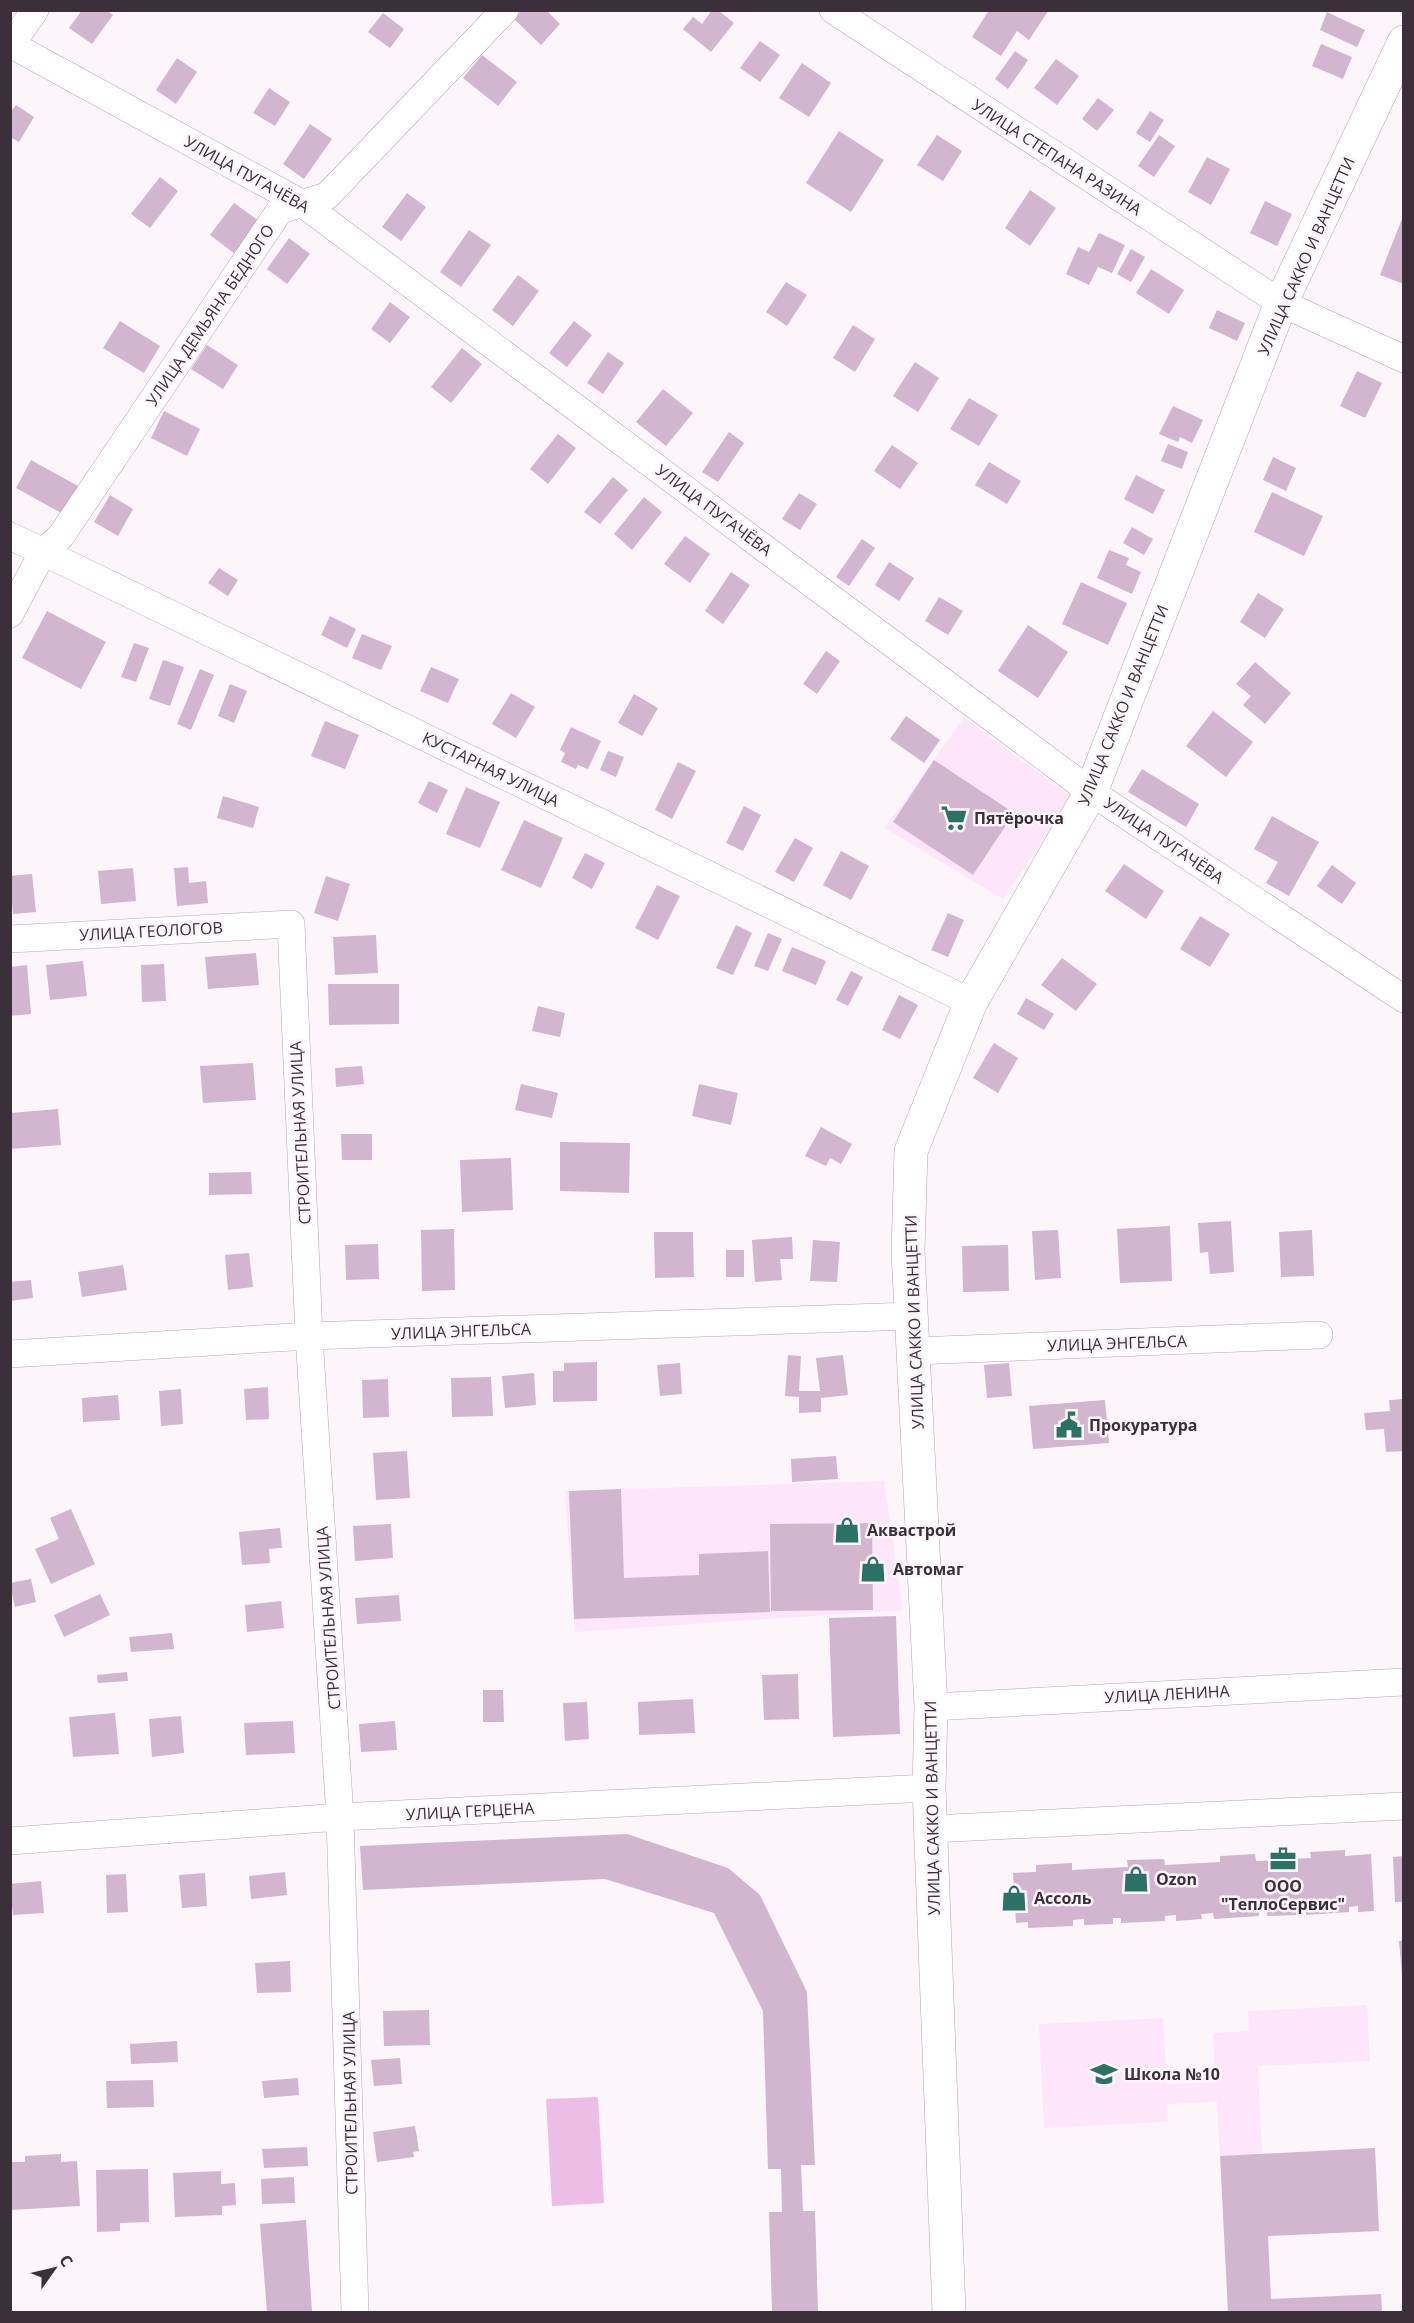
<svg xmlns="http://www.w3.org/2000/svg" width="1414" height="2323" font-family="'Open Sans',sans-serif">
<rect width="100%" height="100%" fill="#fcf6fb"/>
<path fill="#fde6fa" d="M964,717L1072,798L1003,899L885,828Z
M884,1481L903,1610L575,1632L565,1491Z
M1367,2005L1370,2061L1258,2066L1262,2153L1220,2156L1217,2102L1167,2104L1168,2122L1044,2128L1039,2024L1163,2018L1167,2084L1215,2082L1213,2033L1249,2031L1248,2011Z"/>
<path fill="#ecbee7" d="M598,2097L604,2203L552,2206L546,2099Z"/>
<path fill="#d2b5cf" d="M82,10H106L113,15L92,44L69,28Z
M522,10H546L560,24L541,45L514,19Z
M712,10H718L734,23L711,52L683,29L693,17L702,24Z
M989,10H1049L1029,40L1017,31L1001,56L972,37Z
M1327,12L1365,30L1357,47L1320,30Z
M383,13L404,29L390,48L368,32Z
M760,41L780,55L760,82L740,68Z
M1321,44L1352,57L1343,79L1312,66Z
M1015,51L1028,60L1008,89L995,79Z
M482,55L517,82L498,106L463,78Z
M177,58L197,72L176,104L156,90Z
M1056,59L1079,76L1057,105L1034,88Z
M802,63L831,83L809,117L779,98Z
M269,88L290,102L275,126L253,113Z
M1098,98L1114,110L1097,131L1082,119Z
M16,105L34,117L19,142L10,137V113Z
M1150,111L1164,120L1150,142L1136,133Z
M310,124L332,139L304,179L283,164Z
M839,131L884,160L851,212L806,183Z
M937,135L962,151L943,181L917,165Z
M1159,135L1175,146L1154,177L1138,166Z
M1207,157L1230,169L1211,205L1188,192Z
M160,177L178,191L150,228L131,214Z
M1030,190L1056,208L1030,246L1005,228Z
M407,193L426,207L401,241L382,227Z
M1265,201L1292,214L1277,246L1250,233Z
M234,203L259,221L235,254L210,235Z
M1403,216H1404V284L1380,275Z
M469,230L491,245L461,287L440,272Z
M1099,233L1125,245L1112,273L1098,267L1089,285L1066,274L1078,247L1089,252Z
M289,238L310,254L287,284L267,269Z
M1131,249L1145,257L1131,282L1117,274Z
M1151,269L1184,290L1169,314L1136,293Z
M518,275L539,291L513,326L492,310Z
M786,282L807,295L787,326L766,312Z
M390,302L410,317L390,343L371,329Z
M1217,310L1245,323L1237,341L1209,328Z
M120,321L160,346L144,373L103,348Z
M574,321L592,335L567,367L549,353Z
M853,325L875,339L855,372L833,358Z
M207,345L238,365L223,389L191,369Z
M462,348L482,364L451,403L431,387Z
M608,352L624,363L603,394L587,383Z
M915,362L939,378L918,412L893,396Z
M1357,371L1382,383L1365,418L1340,406Z
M663,389L693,413L666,446L636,422Z
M969,398L998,415L979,446L950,429Z
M1173,406L1203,420L1192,443L1180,437L1178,442L1159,434Z
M164,411L200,429L187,456L151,438Z
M729,432L744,443L718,482L702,472Z
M558,434L576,448L548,484L530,469Z
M1168,444L1188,452L1182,469L1161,461Z
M892,445L918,463L900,489L874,471Z
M1273,457L1296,468L1286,491L1263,480Z
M31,460L78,486L63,514L16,488Z
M989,462L1021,481L1007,504L975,485Z
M1136,475L1165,490L1153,514L1124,499Z
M613,477L628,490L600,524L584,512Z
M1272,492L1323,516L1304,556L1254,532Z
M799,493L817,504L800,530L782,519Z
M110,495L133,509L118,536L94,522Z
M644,497L662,512L632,550L614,534Z
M1132,527L1153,539L1144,555L1123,543Z
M685,536L710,554L690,583L664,564Z
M862,539L875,548L849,586L836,577Z
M1109,550L1129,558L1126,565L1141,572L1132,594L1097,578Z
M889,562L914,578L899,601L875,585Z
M219,568L238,580L228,596L208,583Z
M731,572L750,585L723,624L705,611Z
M1081,582L1127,603L1108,645L1062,624Z
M1258,593L1284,609L1265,638L1240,622Z
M939,597L963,611L948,635L925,621Z
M47,611L106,642L81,689L22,658Z
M330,616L356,629L347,648L321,635Z
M1028,625L1068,652L1038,698L998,671Z
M362,634L392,646L381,670L352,658Z
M134,643L149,648L136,682L121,677Z
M826,651L840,661L817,694L803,684Z
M163,660L184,667L170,706L149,699Z
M1255,662L1291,693L1265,724L1243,705L1251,696L1236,684Z
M431,667L459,679L448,703L420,691Z
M200,669L214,675L191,730L177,724Z
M230,684L247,691L234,723L218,716Z
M511,693L535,707L516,738L492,724Z
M634,694L658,708L642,736L618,723Z
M1213,711L1253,742L1226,777L1186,746Z
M906,716L940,740L924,763L890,739Z
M325,721L359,735L345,769L311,756Z
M571,727L601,741L588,769L578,765L576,769L561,762L565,753L560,750Z
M608,751L624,757L616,777L600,770Z
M934,760L1014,813L973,875L893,822Z
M678,762L696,771L672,819L655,810Z
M1142,769L1199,804L1186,827L1128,792Z
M429,781L448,790L437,813L418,803Z
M466,787L500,802L480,848L446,834Z
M223,796L259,807L253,828L217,818Z
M744,806L761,815L743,851L726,843Z
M1272,816L1319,842L1289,896L1266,883L1278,862L1254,849Z
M524,820L563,838L541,888L501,870Z
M795,838L813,848L794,882L775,872Z
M841,851L869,866L851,900L823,885Z
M585,853L605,863L592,889L572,878Z
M1124,864L1164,891L1146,919L1105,891Z
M1332,865L1356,883L1342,904L1317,886Z
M188,867L189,883L206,881L208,903L177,906L174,868Z
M133,868L136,901L101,904L98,871Z
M32,874L36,912L13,914L10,876Z
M326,876L350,884L338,921L314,913Z
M657,885L680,896L658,940L635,928Z
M948,913L964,920L948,957L931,950Z
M1200,916L1230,934L1210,967L1180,949Z
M736,925L752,933L733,975L716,968Z
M768,933L782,939L768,971L754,966Z
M376,935L378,973L335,975L333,937Z
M792,947L826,961L816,985L782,971Z
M256,953L259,985L208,989L205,957Z
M1062,958L1097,984L1076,1011L1041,985Z
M83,961L87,996L50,1000L46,965Z
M164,964L166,1001L142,1002L141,965Z
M27,965L31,1014L10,1016V967Z
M851,971L863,977L848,1006L836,1000Z
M328,984H399V1024L329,1025Z
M899,995L918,1005L900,1039L882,1030Z
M1026,998L1054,1014L1044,1030L1017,1014Z
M538,1006L565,1013L560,1037L532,1031Z
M994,1043L1018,1058L998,1093L973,1078Z
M253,1063L256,1100L203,1103L200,1066Z
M362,1066L364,1084L336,1087L335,1068Z
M521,1084L558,1093L552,1118L515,1110Z
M699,1084L738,1093L731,1125L692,1116Z
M58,1109L61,1145L10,1149V1113Z
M821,1127L852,1144L841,1164L830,1158L826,1166L805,1156Z
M341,1134H372V1160H342Z
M560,1142L630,1143L629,1193L560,1191Z
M511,1158L513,1210L462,1212L460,1160Z
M251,1172L252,1194L209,1195V1173Z
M1231,1221L1234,1272L1210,1274L1208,1252L1200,1253L1198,1223Z
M1170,1226L1172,1281L1120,1283L1117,1229Z
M454,1229L455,1290L422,1291L421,1230Z
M1058,1230L1061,1278L1035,1280L1032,1231Z
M1312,1230L1314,1276L1281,1277L1279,1232Z
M654,1232H693L694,1277L655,1278Z
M792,1237L793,1259H780L782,1280L755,1282L752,1240Z
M813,1240L840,1242L837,1282L810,1281Z
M378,1244L379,1279L346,1280L345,1245Z
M1008,1245L1009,1291L963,1292L962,1246Z
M726,1250H744V1277H726Z
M249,1253L253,1287L228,1290L225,1255Z
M123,1265L127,1290L82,1297L78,1272Z
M31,1280L33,1298L10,1301V1282Z
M788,1355L801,1356L799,1391H820L816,1358L843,1355L848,1395L821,1398V1412L799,1413V1397L785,1396Z
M597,1362V1401L553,1402V1371H564V1363Z
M680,1363L682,1394L660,1396L657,1365Z
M1009,1363L1012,1396L987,1398L984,1365Z
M534,1373L536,1405L505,1408L502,1376Z
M491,1377L493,1416L452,1417L451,1378Z
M388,1379L389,1417L363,1418L362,1380Z
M268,1387L269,1419L246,1420L244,1389Z
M181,1389L183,1424L161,1426L159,1391Z
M118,1395L120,1420L83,1422L82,1398Z
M1404,1399V1451L1386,1452L1384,1429L1366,1430L1364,1413L1390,1411L1389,1400Z
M1105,1400L1109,1443L1033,1449L1029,1406Z
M407,1451L410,1498L376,1500L373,1453Z
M836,1456L838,1479L792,1482L791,1459Z
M621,1489L624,1578L699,1575V1554L768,1551L770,1612L574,1619L569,1491Z
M71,1509L95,1564L51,1584L35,1549L59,1539L50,1518Z
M872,1523L873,1610L771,1611L770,1524Z
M391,1524L393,1558L355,1561L353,1526Z
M280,1528L282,1548L269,1549L270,1563L242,1565L239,1532Z
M31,1579L36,1602L15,1607L10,1583Z
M100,1594L110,1615L64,1637L54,1615Z
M399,1595L401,1621L357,1624L355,1598Z
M281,1601L284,1628L247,1632L245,1605Z
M896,1616L900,1734L833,1737L829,1618Z
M172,1633L174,1649L131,1652L129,1637Z
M127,1672L128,1681L98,1683L97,1675Z
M798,1674L799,1719L764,1720L762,1675Z
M483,1690H503L504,1722H483Z
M693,1699L695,1733L639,1735L638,1702Z
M587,1702L589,1739L565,1741L563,1703Z
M115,1713L119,1754L73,1757L69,1717Z
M181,1716L184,1753L152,1757L149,1719Z
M293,1721L295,1753L246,1755L244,1723Z
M395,1721L397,1750L361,1752L359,1724Z
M627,1834L728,1868L760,1895L807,1992L815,2165H801L803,2211H815L818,2312H772L769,2212H782L781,2169H768L763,2011L714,1913L605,1879L363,1890L360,1846Z
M1345,1850V1856L1371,1854L1374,1911L1358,1912V1906L1349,1907V1912L1306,1915V1909H1296L1297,1915L1267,1916V1911H1259V1916L1214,1919L1213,1913L1201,1914L1202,1919L1176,1921V1915L1165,1916V1921L1121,1923V1918H1113V1924L1084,1925V1919L1073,1920V1926L1028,1928V1922L1016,1923L1013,1873L1036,1872V1865L1072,1863V1870L1128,1867L1127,1860L1164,1859L1165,1865L1220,1862V1856L1255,1854L1256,1861L1311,1858L1310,1852Z
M1404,1856V1902H1395L1393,1857Z
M285,1872L287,1895L251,1899L249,1876Z
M205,1873L207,1906L182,1908L179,1875Z
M126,1874L128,1912L107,1913L106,1875Z
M41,1881L44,1913L13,1915L10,1884Z
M1399,1941H1404V1974H1402Z
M290,1961L291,1992L257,1993L255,1963Z
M429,2010L430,2045L384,2046L383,2011Z
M177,2041L178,2062L131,2064L130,2044Z
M400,2058L402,2084L374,2086L371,2060Z
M298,2078L299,2095L264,2098L262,2081Z
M153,2080L154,2107L107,2108L106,2081Z
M415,2126L419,2151L413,2152L414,2157L377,2162L373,2132Z
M307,2147L308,2166L264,2168L262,2149Z
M1375,2148L1379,2231L1268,2236L1271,2299L1381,2294L1382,2312H1228L1220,2156Z
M61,2154V2162L77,2161L80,2206L10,2210V2162H25V2156Z
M148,2169L149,2222L120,2223V2231L97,2232L96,2170Z
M221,2171V2184L235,2183L236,2205L222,2206V2215L175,2217L173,2173Z
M294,2177L295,2203L262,2204L261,2179Z
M306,2220L312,2312H267L260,2224Z"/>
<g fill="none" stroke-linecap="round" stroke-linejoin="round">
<g stroke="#bc9fb9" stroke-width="28">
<path id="street" d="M833,10L1281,303L1404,359
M10,44L303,204L1091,792L1404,999
M10,46L35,10
M10,536L971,1002
M10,614L43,552L61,536L280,210L327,196L505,10
M10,939L291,924L309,1336L340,1817L355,2312
M915,1351L1319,1335
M10,1354L309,1336L912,1316
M931,1707L1404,1682
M931,1829L1404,1806
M10,1841L340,1817L929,1788"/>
</g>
<g stroke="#bc9fb9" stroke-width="34">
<path id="secondary" d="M949,2312L929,1788L931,1707L908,1251L911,1151L971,1002L1091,792L1281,303L1404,42"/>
</g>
<use href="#street" stroke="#fff" stroke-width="27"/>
<use href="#secondary" stroke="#fff" stroke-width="33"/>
</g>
<defs>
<g id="supermarket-bare" transform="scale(2.07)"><path d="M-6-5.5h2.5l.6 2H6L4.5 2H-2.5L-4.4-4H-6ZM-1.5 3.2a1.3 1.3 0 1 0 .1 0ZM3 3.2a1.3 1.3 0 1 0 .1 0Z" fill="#2c7165" stroke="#fcf6fb" stroke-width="2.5" paint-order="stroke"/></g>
<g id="civic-bare" transform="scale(2.07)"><path d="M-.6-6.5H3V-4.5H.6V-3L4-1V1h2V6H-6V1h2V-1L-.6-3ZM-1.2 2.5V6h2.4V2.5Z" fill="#2c7165" stroke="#fcf6fb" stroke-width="2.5" paint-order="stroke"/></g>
<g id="shop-bare" transform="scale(2.07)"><path d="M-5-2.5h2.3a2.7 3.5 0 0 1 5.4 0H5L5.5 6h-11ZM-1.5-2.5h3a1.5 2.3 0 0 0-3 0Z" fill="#2c7165" stroke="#fcf6fb" stroke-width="2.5" paint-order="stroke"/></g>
<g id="office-bare" transform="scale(2.07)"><path d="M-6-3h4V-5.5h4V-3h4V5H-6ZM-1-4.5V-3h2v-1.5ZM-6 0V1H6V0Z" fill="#2c7165" stroke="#fcf6fb" stroke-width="2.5" paint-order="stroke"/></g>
<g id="school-bare" transform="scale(2.07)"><path d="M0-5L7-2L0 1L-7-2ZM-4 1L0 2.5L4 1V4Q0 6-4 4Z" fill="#2c7165" stroke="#fcf6fb" stroke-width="2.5" paint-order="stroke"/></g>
</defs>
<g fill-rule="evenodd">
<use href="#supermarket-bare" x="954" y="818"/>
<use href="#civic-bare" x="1069" y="1425"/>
<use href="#shop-bare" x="847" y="1530"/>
<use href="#shop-bare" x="873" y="1569"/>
<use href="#office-bare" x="1283" y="1859"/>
<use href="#shop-bare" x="1136" y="1879"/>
<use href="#shop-bare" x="1014" y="1898"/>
<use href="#school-bare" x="1104" y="2074"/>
</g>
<g text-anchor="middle" stroke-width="5" stroke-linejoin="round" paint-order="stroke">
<g font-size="16" fill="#3b303a" stroke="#fcf6fb">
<text transform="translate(1057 157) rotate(33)" y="6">УЛИЦА СТЕПАНА РАЗИНА</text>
<text transform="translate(247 174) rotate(29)" y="6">УЛИЦА ПУГАЧЁВА</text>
<text transform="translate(1306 256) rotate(-66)" y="6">УЛИЦА САККО И ВАНЦЕТТИ</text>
<text transform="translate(210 315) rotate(-56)" y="6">УЛИЦА ДЕМЬЯНА БЕДНОГО</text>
<text transform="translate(714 510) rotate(37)" y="6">УЛИЦА ПУГАЧЁВА</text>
<text transform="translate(1123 705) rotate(-68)" y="6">УЛИЦА САККО И ВАНЦЕТТИ</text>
<text transform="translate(491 769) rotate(26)" y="6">КУСТАРНАЯ УЛИЦА</text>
<text transform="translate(1164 840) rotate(34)" y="6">УЛИЦА ПУГАЧЁВА</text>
<text transform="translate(151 931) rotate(-3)" y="6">УЛИЦА ГЕОЛОГОВ</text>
<text transform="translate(300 1133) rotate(-93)" y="6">СТРОИТЕЛЬНАЯ УЛИЦА</text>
<text transform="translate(914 1322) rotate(-92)" y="6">УЛИЦА САККО И ВАНЦЕТТИ</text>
<text transform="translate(461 1331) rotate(-2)" y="6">УЛИЦА ЭНГЕЛЬСА</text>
<text transform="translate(1117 1343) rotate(-2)" y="6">УЛИЦА ЭНГЕЛЬСА</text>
<text transform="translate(328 1618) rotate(-94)" y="6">СТРОИТЕЛЬНАЯ УЛИЦА</text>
<text transform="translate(1167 1694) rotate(-3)" y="6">УЛИЦА ЛЕНИНА</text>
<text transform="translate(932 1808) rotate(-91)" y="6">УЛИЦА САККО И ВАНЦЕТТИ</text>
<text transform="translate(470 1811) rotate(-3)" y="6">УЛИЦА ГЕРЦЕНА</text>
<text transform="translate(350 2103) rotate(-91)" y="6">СТРОИТЕЛЬНАЯ УЛИЦА</text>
</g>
<g font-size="16" font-weight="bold" fill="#3b303a" stroke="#fcf6fb" text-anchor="start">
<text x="974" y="824">Пятёрочка</text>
<text x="1089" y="1431">Прокуратура</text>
<text x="867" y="1536">Аквастрой</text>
<text x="893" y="1575">Автомаг</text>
<text x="1156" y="1885">Ozon</text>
<text x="1283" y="1892" text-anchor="middle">ООО<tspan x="1283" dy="18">"ТеплоСервис"</tspan></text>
<text x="1034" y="1904">Ассоль</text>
<text x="1124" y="2080">Школа №10</text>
</g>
</g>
<rect width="1414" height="2323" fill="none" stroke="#3b303a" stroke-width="24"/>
<g transform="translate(54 2269) rotate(56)" stroke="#fcf6fb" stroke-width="4.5" paint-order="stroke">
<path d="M0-4.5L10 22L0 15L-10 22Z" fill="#3b303a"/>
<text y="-9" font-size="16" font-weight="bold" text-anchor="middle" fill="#3b303a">С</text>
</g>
</svg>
